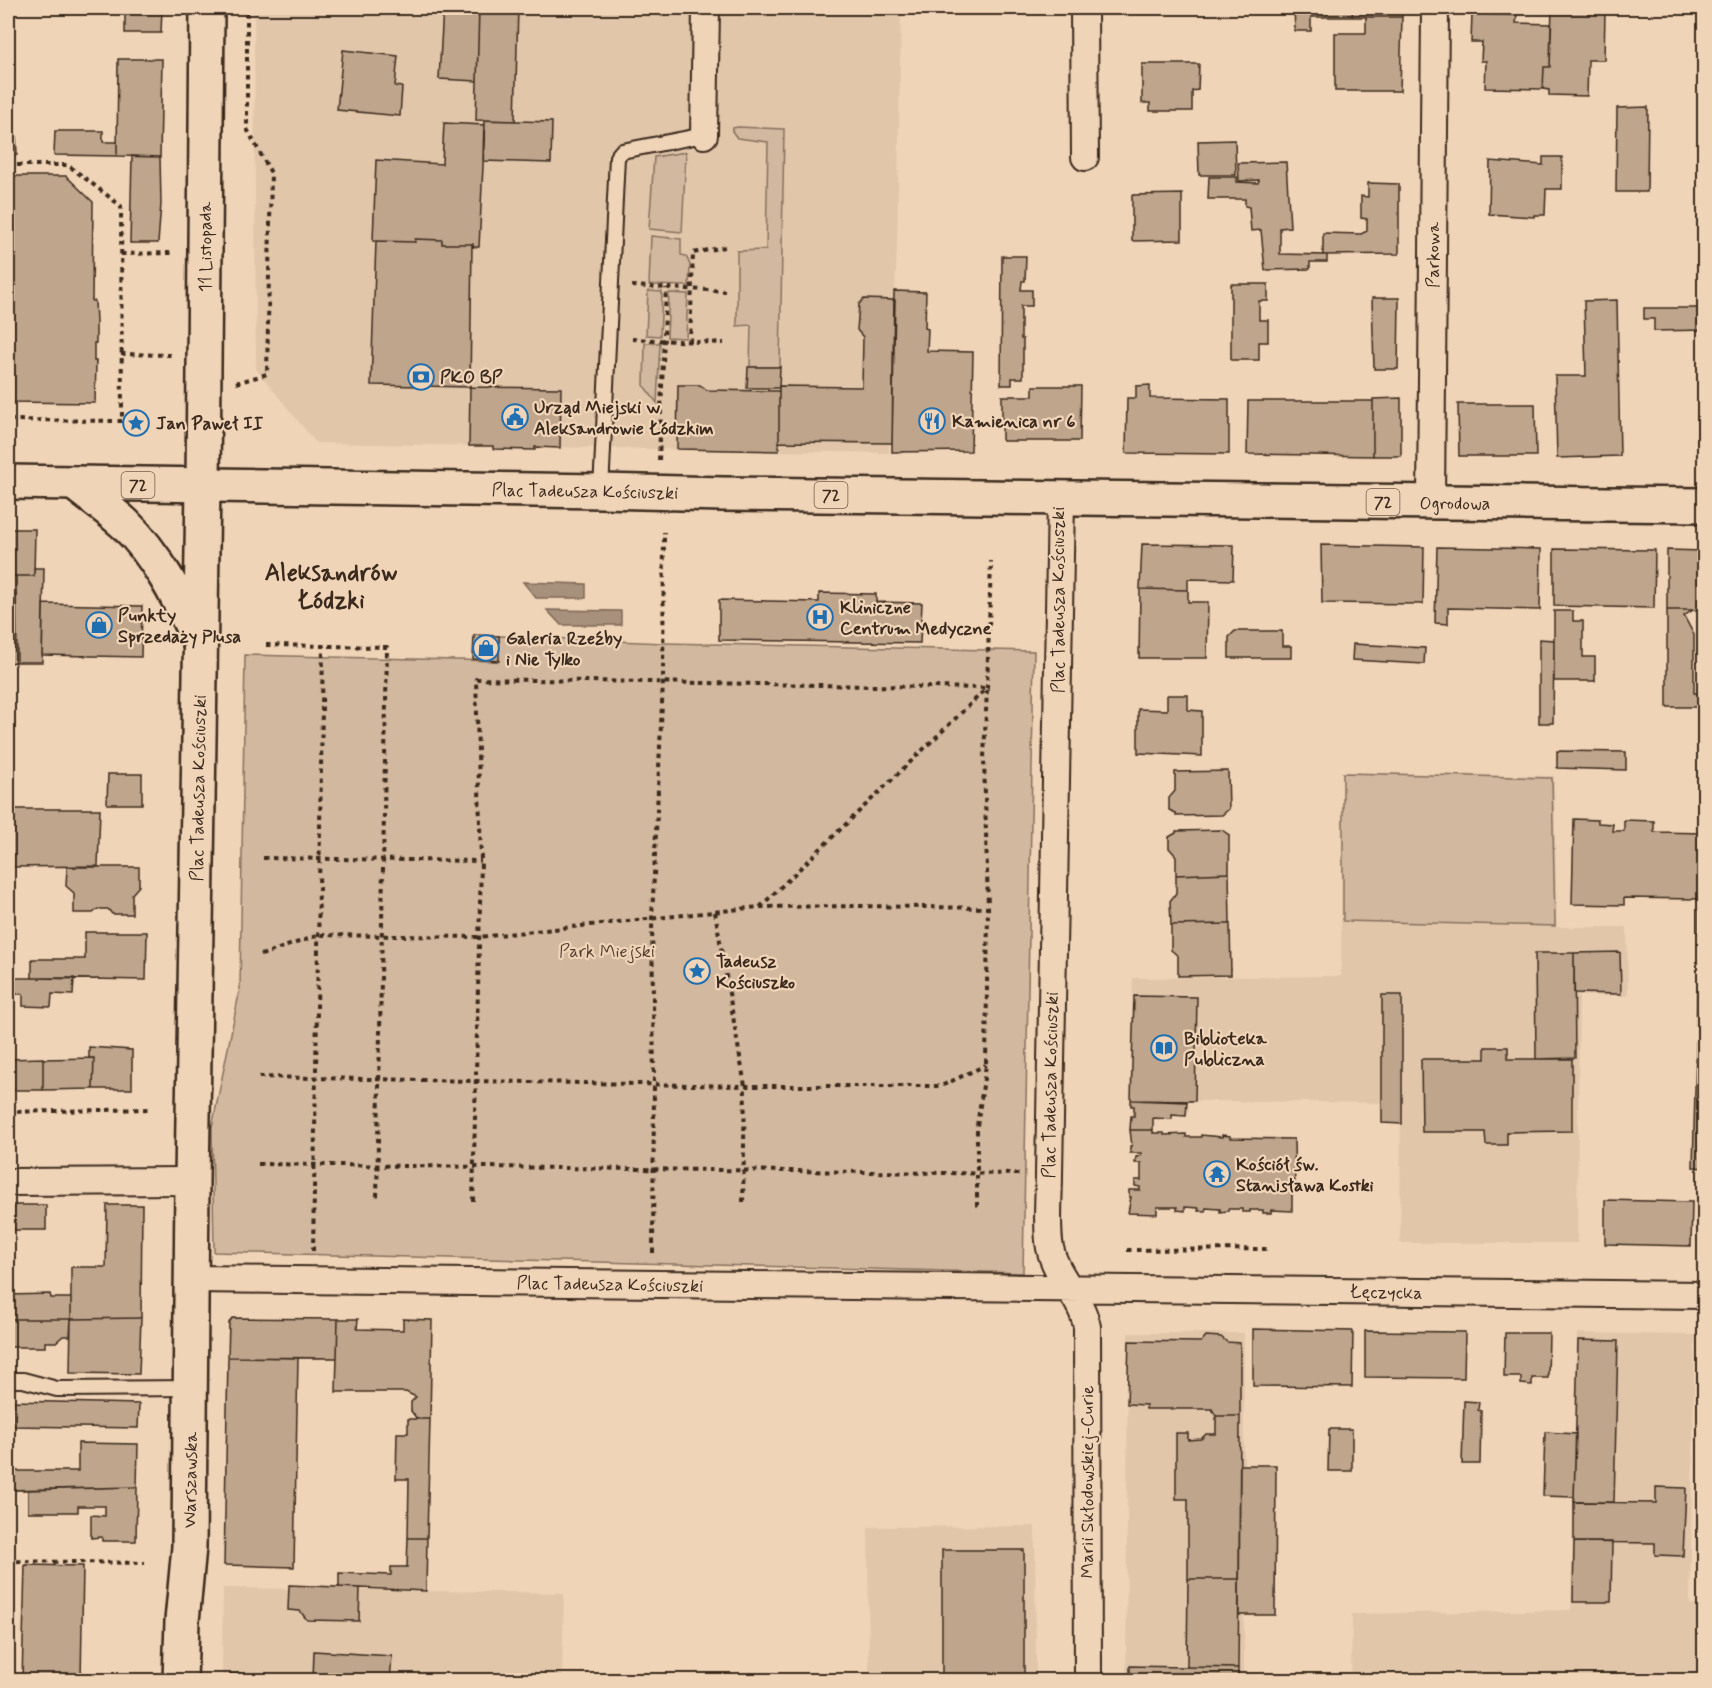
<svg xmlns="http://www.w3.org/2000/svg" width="1712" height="1688" font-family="Mynerve,sans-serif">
<rect width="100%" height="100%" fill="#f0d4b7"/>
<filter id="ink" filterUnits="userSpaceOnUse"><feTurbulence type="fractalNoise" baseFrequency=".0167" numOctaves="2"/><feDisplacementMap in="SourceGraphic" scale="12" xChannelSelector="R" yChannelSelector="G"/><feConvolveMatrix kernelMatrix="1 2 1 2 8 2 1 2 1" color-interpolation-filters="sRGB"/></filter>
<g filter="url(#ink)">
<path fill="#e1c6aa" d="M254,8H901L897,244L889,453L316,443L256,369Z
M1342,772L1554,776L1557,927H1627L1628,996H1579L1577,1243H1400L1401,1103L1131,1100L1133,978L1341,976Z
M1128,1333H1244V1680H1126Z
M1577,1333L1695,1335L1690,1604L1704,1605V1680H1351L1352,1614L1571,1610Z
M1035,1526L1036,1680H869L868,1527Z
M223,1588L564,1593L562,1680H222Z"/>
<path fill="#d2b89e" stroke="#86715e" stroke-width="1.5" d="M738,127L784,129L780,367H750L751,325L737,326V251L766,250L768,142L737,138L732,131L733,128Z
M686,152L682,232L649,229L654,157Z
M651,236L681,239V255L686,256L690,265L689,286L649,285Z
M648,291L662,292L660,336L646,335Z
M669,293L688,294L686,338L667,337Z
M645,343H660L657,403L644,386Z
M499,636L663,643L1034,651L1023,1273L214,1252L212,1127L240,989L245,655L498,661Z
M1343,773L1552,778L1555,926L1343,921Z"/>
<path fill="#a8917b" stroke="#7c6856" stroke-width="1.5" d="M523,582L586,584V598H536Z
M547,610L621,611V625H561Z"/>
<path fill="#bea58c" stroke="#3b2a1e" stroke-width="1.5" d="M125,8H162L161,33H125Z
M443,8H479L477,81L439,79Z
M479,8H518L515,121L476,120Z
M1294,8H1353L1352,17H1311V31H1295Z
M1353,8H1402V17H1352Z
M1552,8H1589V11H1605L1604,60H1588L1587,96L1549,95V90L1543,89L1544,67H1550Z
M1666,8H1704V13L1666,12Z
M1472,14L1517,15L1516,23L1551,24L1550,67H1544L1543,89L1485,88L1486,61H1481L1482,42H1471Z
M1366,17H1402L1400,91H1335V33H1366Z
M343,50L398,56L395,86L402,87L400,116L337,110Z
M118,59H162L160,157L117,156Z
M1142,64H1199L1198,90L1192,91V111H1150V103H1142Z
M1648,107L1647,192H1616L1617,108Z
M484,120L552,122L551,163L483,161Z
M444,123L485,125L479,247H473V244H442V240L415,239V242L373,241L376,160L442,164Z
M55,131H103V142H117V156L54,155Z
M8,133H16L17,155H8Z
M1235,140L1236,175H1199L1198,141Z
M132,156L160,157L161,204L158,243H130Z
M1543,157H1562V189H1546L1545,215H1534V217L1489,214L1490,161L1543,165Z
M1286,162L1290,227L1280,228V254L1327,255V262H1310V269L1265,270L1261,230L1251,231L1249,207L1245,206V199H1208L1209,177H1237V182L1258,183L1259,180L1239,181L1238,163Z
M8,176H66L93,202L92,301H95L96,323V343H94V361H96L95,403L8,402Z
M1368,183L1399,184V254L1323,255V233L1361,234L1367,231V219L1361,218V196L1368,197Z
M1182,194V240L1132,241V195Z
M415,239L442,240V244H472L470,387L371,385L376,241L415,242Z
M1002,256H1026L1025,281H1022L1021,290H1032V306H1021V339H1023V378H1012V385H1001Z
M1231,284H1268V301H1259V320H1268V342H1259V360H1231Z
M894,291L926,292L925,328L928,329L927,351L973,352L971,451L892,452Z
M1372,298H1399L1398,369H1374Z
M864,299L895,300L892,443L779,442V386L862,387L863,337L857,330L859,304Z
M1617,300L1620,456L1557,458L1555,376H1586L1584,301Z
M1644,308H1704V330L1654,331V319H1644Z
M748,367H780L779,388H747Z
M678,385H700L707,390L779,391V451L677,449Z
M1150,385V398L1229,399V454L1126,453L1127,398H1136V386Z
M1033,386H1081L1080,441H1003L1002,439V396H1033Z
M470,387L561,388L560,448L535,447V450L493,449V446H469Z
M1702,392L1704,393V458H1701Z
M1401,398V456H1373V399Z
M1248,401H1373V456L1247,454Z
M1458,404H1535L1536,456H1459Z
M8,529H35L34,576H8Z
M1142,544L1234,545L1233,580L1188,579V590L1140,589Z
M1321,545L1424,547L1423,604L1322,603Z
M1437,547L1541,549L1540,610L1448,608V624L1435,623Z
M1554,549L1655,550L1654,608L1554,606Z
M1667,550L1704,551V610H1667Z
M34,568H44L42,662H17L16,576H34Z
M1140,589L1188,590V602H1208L1207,658H1139Z
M819,593L876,594V602L922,603L920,643L719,640V600L819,602Z
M8,594H16L17,662L8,663Z
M43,604L142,606L141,657L42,655Z
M1667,610H1693L1684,616L1694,635V693H1702V707H1667Z
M1554,611H1573V621H1583V657H1595V681H1554Z
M1235,631H1282V646H1291V658H1229V637Z
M474,635L499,636V661L473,659Z
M1539,639L1554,640L1553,723H1539Z
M1353,644L1425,648L1424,664L1352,660Z
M1167,695H1188V710L1202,711V756L1138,753V709L1167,710Z
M1557,751L1626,752V770L1557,768Z
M1228,771L1229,809L1222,815L1176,816V813L1169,810V798L1175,791V772Z
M108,774H142V804H107Z
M8,809H100L98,866L8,867Z
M1574,819L1598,820V823L1613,824L1612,831H1624V820L1654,821V832L1704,833V934H1699V899L1624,898V905L1572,904Z
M1222,830L1229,835V873L1176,875V856L1169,848V837L1176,833V831Z
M67,867H139V886L132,894V914H112L108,909H98L93,913H74V893L66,886Z
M1229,873L1230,924L1171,925L1170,901L1176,893V875Z
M1230,924L1231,975L1178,976V956L1171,950V925Z
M85,932H147L146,980L32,978V959H85Z
M1620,952L1621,994L1574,993V953Z
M1535,953H1574L1575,1058L1536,1059Z
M8,978H74L73,995L52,994L51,1007L23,1006V994H8Z
M1697,992L1704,993V1050H1696Z
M1382,995H1402V1124L1382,1123Z
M1134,996L1197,997L1195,1101L1131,1100Z
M89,1047L132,1050V1089H93L94,1058H89Z
M1485,1047H1508V1059H1572V1131L1507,1132V1145H1486L1485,1132H1422L1421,1059H1485Z
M1696,1051H1704V1168L1693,1167Z
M43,1058V1090H8V1059Z
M94,1058L93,1089L43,1090V1059Z
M1131,1100L1187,1102L1186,1116L1172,1115V1119L1153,1118V1130H1130L1131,1116H1134V1106H1131Z
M1130,1130H1153V1133H1164V1135L1186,1134V1137H1201V1135L1222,1137V1135L1230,1136V1138L1294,1139L1295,1191H1292V1211L1271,1210V1213H1263V1210H1250V1212H1242V1209H1228V1211L1220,1212V1209L1206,1208L1205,1211H1198L1199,1208L1185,1207V1211L1177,1210V1207H1157V1214L1128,1213L1131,1197H1129V1190H1140V1187L1135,1186V1180H1141V1163H1135L1136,1157L1141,1156V1153H1130V1146H1132Z
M1605,1200L1692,1202L1691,1246L1605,1244Z
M8,1205H46V1230H8Z
M107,1205H142L141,1318L71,1319V1267H106Z
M50,1294L51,1298H71V1319H8V1295Z
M141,1318L139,1374L70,1373L71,1319Z
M232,1318L338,1319L337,1358L228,1357L229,1323Z
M8,1319H71L70,1336H63L56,1342H45V1347H8Z
M338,1319H358L357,1329L403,1330V1319L432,1320L430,1419H417L411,1411V1402L416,1397L406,1392H336Z
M1253,1329L1353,1331L1352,1387L1253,1386Z
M1365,1331L1465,1332L1464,1378L1365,1377Z
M1505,1333H1549L1548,1378H1532V1385L1521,1384V1377H1504Z
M1206,1336L1221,1337L1227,1342L1240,1343V1416H1216L1212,1409H1146V1405L1127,1404L1129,1341L1201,1342Z
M1578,1340L1618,1341L1614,1502H1574Z
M228,1357L298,1358L294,1567L224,1565Z
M8,1396H13V1426H8Z
M13,1401L139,1404L138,1428L13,1426Z
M1464,1401L1479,1402L1478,1410L1481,1411L1480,1464H1462Z
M1216,1416H1240L1239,1579H1188V1499H1176V1433H1188V1440L1201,1439L1206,1434H1216Z
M408,1419H430L427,1538H408L409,1479H396L397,1433H408Z
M1329,1429H1352V1471H1328Z
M1545,1432L1576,1434L1574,1497L1543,1496Z
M78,1443L138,1444L137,1487L8,1490V1471H78Z
M1240,1465H1276L1275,1615H1239Z
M137,1487L136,1541H102V1537L91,1538V1515L105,1516V1506H78V1512H28V1490Z
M1656,1487L1686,1488L1683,1556L1655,1555V1543L1574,1542V1502L1656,1503Z
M408,1538H427L426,1591L339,1587V1573L391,1575V1567H407Z
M1574,1542H1612L1611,1602H1573Z
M942,1550H1024V1680H942Z
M25,1565L83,1566L81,1680H22Z
M1188,1579H1239L1238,1668L1187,1667Z
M289,1585L360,1588L359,1621L307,1620L300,1611L288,1610Z
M314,1651L392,1656L390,1680H313Z
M1130,1666L1238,1668V1680H1130Z
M230,1674H270V1680H230Z"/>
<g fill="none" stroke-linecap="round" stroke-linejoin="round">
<g stroke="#3b2a1e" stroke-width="18">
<path id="service" d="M601,491L617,157L622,151L704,135
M8,1380H23L57,1389L191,1388"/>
</g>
<g stroke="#3b2a1e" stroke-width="30">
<path id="minor" d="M1084,8L1085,157
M704,135L706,8
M1061,499L1049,1174C1049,1195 1046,1229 1050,1248C1056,1277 1082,1298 1087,1327L1088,1680
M1431,502L1435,8
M8,1182L192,1181
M191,1279L1704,1295"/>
</g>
<g stroke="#3b2a1e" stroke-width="38">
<path id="tertiary" d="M203,486L207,8"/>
</g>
<g stroke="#3b2a1e" stroke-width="38">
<path id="secondary" d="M74,483C91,497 109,509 125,524C157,555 178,597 197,637
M180,1680L182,1621L189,1547L192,1181L203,486"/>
</g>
<g stroke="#3b2a1e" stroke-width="38">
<path id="primary" d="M8,482L601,491L723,494L1704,505"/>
</g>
<path stroke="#3b2a1e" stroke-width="4" stroke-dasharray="4.5 4.5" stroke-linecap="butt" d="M8,165H68L121,206L122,421L8,420
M121,254L171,253
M632,286L725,291
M632,339L724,343
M690,342L693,253L725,247
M121,354L171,355
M236,383L267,374L271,173L247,129V8
M659,460L666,288
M266,645L387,647L377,1198
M263,858L481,861
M760,907L987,688L991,561
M715,912L745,1086L743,1205
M261,955L319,935L479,937L759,907L859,906L988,908
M259,1077L745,1086H941L986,1065
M8,1112L151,1109
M258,1164L1019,1174
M473,1201L481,861L476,679L987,688L984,758L988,908L986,1065L977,1126V1208
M1127,1250L1270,1249
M313,1251L323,646
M653,1253L654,1084L652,918L663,682L664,532
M8,1561L145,1563"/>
<use href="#service" stroke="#f0d4b7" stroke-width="14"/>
<use href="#minor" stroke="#f0d4b7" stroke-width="26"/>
<use href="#tertiary" stroke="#f0d4b7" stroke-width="33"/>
<use href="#secondary" stroke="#f0d4b7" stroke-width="33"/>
<use href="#primary" stroke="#f0d4b7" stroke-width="33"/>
</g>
</g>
<defs>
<g id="bank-ring" transform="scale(1.35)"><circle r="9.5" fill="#f0d4b7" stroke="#1f6fb2" stroke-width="1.5"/><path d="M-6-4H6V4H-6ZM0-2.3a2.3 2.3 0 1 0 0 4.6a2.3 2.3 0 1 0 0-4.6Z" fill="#1f6fb2"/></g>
<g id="civic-ring" transform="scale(1.35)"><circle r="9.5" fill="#f0d4b7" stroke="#1f6fb2" stroke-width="1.5"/><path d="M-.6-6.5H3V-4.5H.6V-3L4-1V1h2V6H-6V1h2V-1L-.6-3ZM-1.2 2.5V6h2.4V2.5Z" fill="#1f6fb2"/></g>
<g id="restaurant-ring" transform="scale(1.35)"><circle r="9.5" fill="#f0d4b7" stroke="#1f6fb2" stroke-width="1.5"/><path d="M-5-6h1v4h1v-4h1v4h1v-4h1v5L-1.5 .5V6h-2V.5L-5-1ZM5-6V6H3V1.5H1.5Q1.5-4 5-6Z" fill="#1f6fb2"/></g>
<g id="sight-ring" transform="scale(1.35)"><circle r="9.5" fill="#f0d4b7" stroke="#1f6fb2" stroke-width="1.5"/><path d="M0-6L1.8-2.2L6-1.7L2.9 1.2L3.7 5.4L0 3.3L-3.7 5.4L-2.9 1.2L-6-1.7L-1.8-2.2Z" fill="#1f6fb2"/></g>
<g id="hospital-ring" transform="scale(1.35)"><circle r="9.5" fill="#f0d4b7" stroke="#1f6fb2" stroke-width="1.5"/><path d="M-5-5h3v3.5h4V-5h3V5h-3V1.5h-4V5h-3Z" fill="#1f6fb2"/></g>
<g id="shop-ring" transform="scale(1.35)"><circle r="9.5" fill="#f0d4b7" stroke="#1f6fb2" stroke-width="1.5"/><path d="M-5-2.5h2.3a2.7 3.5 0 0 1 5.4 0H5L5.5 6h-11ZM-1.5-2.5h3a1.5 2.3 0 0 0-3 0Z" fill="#1f6fb2"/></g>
<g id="library-ring" transform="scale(1.35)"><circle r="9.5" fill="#f0d4b7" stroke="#1f6fb2" stroke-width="1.5"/><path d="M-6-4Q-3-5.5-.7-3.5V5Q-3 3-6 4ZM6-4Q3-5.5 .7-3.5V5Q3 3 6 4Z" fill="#1f6fb2"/></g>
<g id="temple-ring" transform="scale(1.35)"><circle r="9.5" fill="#f0d4b7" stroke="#1f6fb2" stroke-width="1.5"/><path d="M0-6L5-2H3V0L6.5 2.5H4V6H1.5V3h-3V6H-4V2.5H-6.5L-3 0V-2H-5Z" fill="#1f6fb2"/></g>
</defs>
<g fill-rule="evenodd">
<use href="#bank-ring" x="421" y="377"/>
<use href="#civic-ring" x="515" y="417"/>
<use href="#restaurant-ring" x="932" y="421"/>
<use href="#sight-ring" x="136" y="423"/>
<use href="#hospital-ring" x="820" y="617"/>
<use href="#shop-ring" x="99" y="625"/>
<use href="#shop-ring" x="486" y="648"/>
<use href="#sight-ring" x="697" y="971"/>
<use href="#library-ring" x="1164" y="1048"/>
<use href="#temple-ring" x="1217" y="1174"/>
</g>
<g text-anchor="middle" stroke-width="4.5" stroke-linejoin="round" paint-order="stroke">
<g fill="#f0d4b7" stroke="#715d4c" stroke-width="1.5">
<rect x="121.5" y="472" width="33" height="26" rx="4.5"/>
<rect x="814.5" y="482" width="33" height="26" rx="4.5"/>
<rect x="1366.5" y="489" width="33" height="26" rx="4.5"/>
</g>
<g font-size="16" font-weight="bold" fill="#3b2a1e">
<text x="138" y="491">72</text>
<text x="831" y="501">72</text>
<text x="1383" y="508">72</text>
</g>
<g font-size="18" fill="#3b2a1e" stroke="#f0d4b7">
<text transform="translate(205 247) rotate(-90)" y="6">11 Listopada</text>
<text transform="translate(1433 255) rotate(-90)" y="6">Parkowa</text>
<text transform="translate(585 491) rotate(1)" y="6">Plac Tadeusza Kościuszki</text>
<text x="1455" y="509">Ogrodowa</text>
<text transform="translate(1058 600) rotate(-90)" y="6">Plac Tadeusza Kościuszki</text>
<text transform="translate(198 788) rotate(-89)" y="6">Plac Tadeusza Kościuszki</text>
<text transform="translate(1050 1085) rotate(-89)" y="6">Plac Tadeusza Kościuszki</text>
<text transform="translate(610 1284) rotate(1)" y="6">Plac Tadeusza Kościuszki</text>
<text transform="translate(1386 1292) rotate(1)" y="6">Łęczycka</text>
<text transform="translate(190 1480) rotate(-89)" y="6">Warszawska</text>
<text transform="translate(1087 1482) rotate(-90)" y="6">Marii Skłodowskiej-Curie</text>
</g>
<g font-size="18" font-weight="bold" fill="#3b2a1e" stroke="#f0d4b7" text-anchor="start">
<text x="440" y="383">PKO BP</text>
<text x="534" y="413">Urząd Miejski w<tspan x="534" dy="21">Aleksandrowie Łódzkim</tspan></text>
<text x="952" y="427">Kamienica nr 6</text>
<text x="156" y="429">Jan Paweł II</text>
<text x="840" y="613">Kliniczne<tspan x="840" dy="21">Centrum Medyczne</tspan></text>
<text x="118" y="621">Punkty<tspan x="118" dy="21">Sprzedaży Plusa</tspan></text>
<text x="506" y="644">Galeria Rzeźby<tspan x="506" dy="21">i Nie Tylko</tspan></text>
<text x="716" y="967">Tadeusz<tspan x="716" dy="21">Kościuszko</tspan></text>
<text x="1184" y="1044">Biblioteka<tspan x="1184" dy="21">Publiczna</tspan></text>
<text x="1236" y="1170">Kościół św.<tspan x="1236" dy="21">Stanisława Kostki</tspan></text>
</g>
<g font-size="18" fill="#523f31" stroke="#f0d4b7">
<text x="607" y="957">Park Miejski</text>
</g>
<g font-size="24" font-weight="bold" fill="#3b2a1e" stroke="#f0d4b7">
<text x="331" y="580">Aleksandrów<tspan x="331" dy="28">Łódzki</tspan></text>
</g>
</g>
<rect width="1712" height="1688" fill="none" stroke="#f0d4b7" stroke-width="30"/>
<rect x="15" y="15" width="1682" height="1658" fill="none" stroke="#3b2a1e" stroke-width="2" filter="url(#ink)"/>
</svg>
